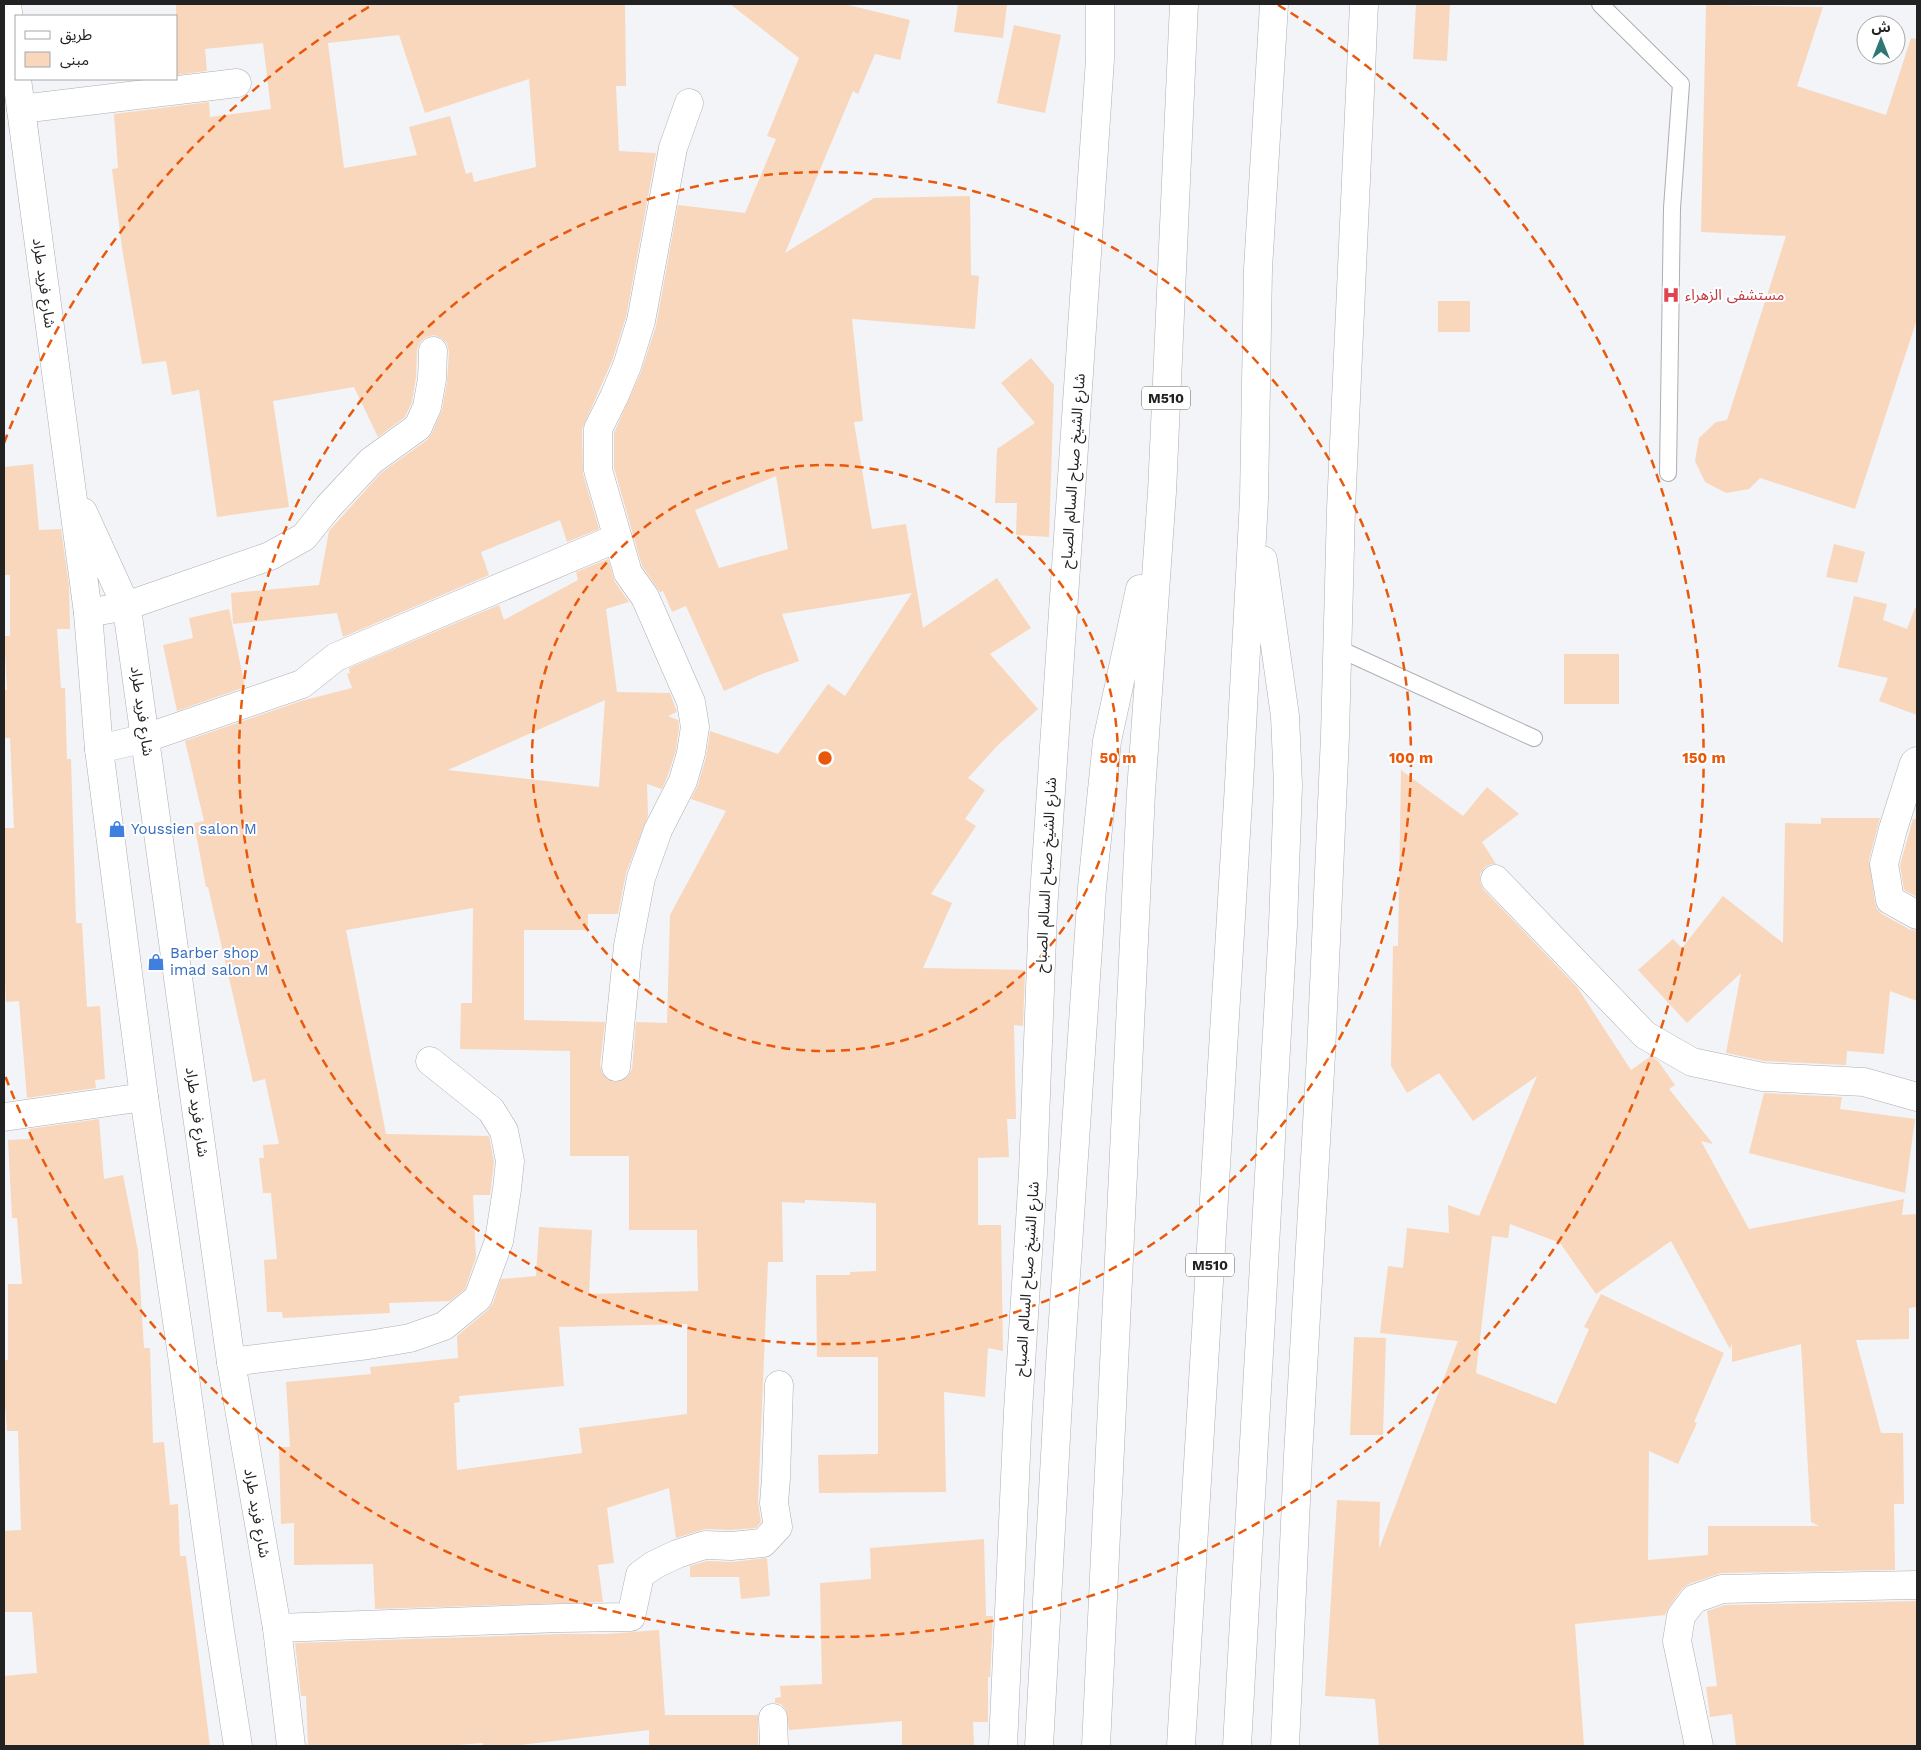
<svg xmlns="http://www.w3.org/2000/svg" width="1921" height="1750" font-family="'Work Sans','Noto Sans Arabic',sans-serif">
<rect width="100%" height="100%" fill="#f3f4f7"/>
<path fill="#f8d7bd" fill-rule="evenodd" d="M176,4H625L626,86H616L619,151L656,153L626,317L612,361L582,429L583,474L599,529L567,542L560,520L481,552L489,575L343,637L337,613L233,624L231,593L319,585L329,531L381,473L427,440L432,433L442,410L447,382L449,352L447,343L441,338L434,335L426,337L420,342L417,350L416,377L412,402L405,417L378,437L354,387L273,401L289,507L217,517L199,390L172,395L166,361L142,364L122,248L112,169L118,168L114,114L209,102L210,117L271,109L263,43L205,49L207,71L176,75ZM399,35L425,113L529,79L536,167L474,182L472,172L466,174L450,116L409,127L417,155L344,168L328,43Z
M730,4H844L910,20L900,60L875,54L858,94L853,91L785,253L874,198L970,196L971,275L979,276L975,329L852,319L863,421L854,422L872,529L906,524L923,628L997,578L1031,628L990,654L1038,709L998,745L968,778L985,790L965,819L976,826L931,894L952,903L923,968L1025,970L1023,1026L1014,1025L1016,1119H1007L1009,1157L978,1158V1225H1001L1003,1351L988,1348L985,1397L944,1392L946,1492L819,1493L818,1455L878,1454V1357H817L816,1275H850V1272L876,1271V1203L805,1200V1203L782,1202L783,1262H768L758,1502L761,1522L756,1528L731,1530L705,1529L676,1538L669,1488L607,1508L614,1563L598,1565L603,1602L375,1609L373,1564L294,1565V1523L281,1524L279,1447H290L286,1382L371,1374L370,1367L458,1358L457,1336L488,1310L493,1303L501,1279L536,1276L539,1227L592,1230L589,1294L698,1291L697,1230H629V1156H570V1051L460,1049L461,1003H472L473,908L346,930L386,1134L489,1136L494,1162L490,1195H473L476,1257L465,1289L450,1301L389,1303L390,1313L283,1318L282,1312H267L264,1260L277,1259L271,1193H263L259,1158H264L263,1145L279,1144L265,1079L253,1082L208,887H206L194,823L204,821L185,741L301,701L352,688L347,674L350,673L349,668L499,605L504,620L578,580L576,572L608,559L615,582L629,602L606,609L617,692L670,693L677,712L668,716L678,720L679,727L676,750L668,775L662,789L647,784L648,816L626,873L618,914H588V930H524V1020L605,1022L600,1065L602,1073L607,1079L614,1082L622,1081L628,1076L632,1069L636,1022L667,1023L670,915L726,811L691,799L698,785L706,757L710,731L778,754L828,684L845,696L912,593L782,614L799,661L762,674L724,691L686,606L672,612L663,591L660,592L642,566L614,468V433L641,372L656,326L678,205L745,213L776,139L767,136L799,58ZM776,476L788,549L719,568L695,510ZM605,700L599,787L448,770ZM687,1324V1414L579,1428L582,1453L457,1470L454,1403L460,1402L459,1396L564,1386L559,1327Z
M958,4H1007L1003,38L954,32Z
M1416,4H1450L1447,61L1413,59Z
M1706,5L1823,7L1797,86L1886,115L1911,38L1917,39V319L1855,509L1760,478L1749,489L1726,493L1705,482L1695,461L1699,438L1716,422L1727,420L1786,236L1701,232Z
M1014,25L1061,35L1045,113L997,103Z
M1438,301H1470V332H1438Z
M1031,358L1054,385L1049,537L1016,535L1017,503H995L997,449L1035,423L1001,383Z
M33,464L39,530L61,529L69,586L70,629H57L61,688H65L67,759H71L76,923H82L87,1007L100,1006L105,1079L95,1080L96,1088L27,1098L19,1001L6,1002L4,956V828H14L10,738H4V690H7L4,636H10V575H4V467Z
M1834,544L1865,552L1857,583L1826,577Z
M1854,596L1887,604L1883,620L1907,629L1915,608H1917V715L1879,701L1888,678L1838,667Z
M229,609L245,687L177,711L163,645L193,638L189,618Z
M1564,654H1619V704H1564Z
M1401,770L1463,816L1487,787L1519,814L1482,842L1496,864H1491L1485,867L1480,874V882L1483,889L1577,987L1631,1070L1651,1056L1658,1061L1675,1085L1669,1089L1713,1144L1701,1141L1749,1229L1904,1199L1902,1215L1917,1214V1307L1909,1308V1339L1856,1340L1881,1433H1903L1904,1504H1894L1895,1570L1721,1573L1689,1584L1682,1589L1669,1607L1665,1615L1575,1624L1584,1746H1379L1375,1699L1325,1696L1337,1500L1380,1502L1379,1549L1458,1341L1380,1333L1388,1266L1403,1268L1407,1228L1449,1233L1448,1205L1479,1216L1537,1076L1473,1121L1439,1073L1407,1093L1391,1066L1393,946H1398ZM1510,1224L1560,1243L1596,1294L1671,1241L1730,1349L1732,1344V1362L1801,1344L1811,1522L1819,1526H1708V1555L1648,1560L1649,1451L1678,1464L1697,1423L1694,1422L1724,1353L1601,1294L1584,1327L1589,1329L1556,1404L1476,1373L1492,1236L1508,1238Z
M1821,818H1880L1869,860L1875,903L1877,909L1882,914L1909,929L1917,931V1001L1890,991L1884,1054L1847,1051L1846,1065L1765,1061L1726,1053L1741,973L1687,1023L1638,970L1673,939L1682,948L1723,896L1783,943L1785,823L1821,824Z
M1913,819H1917V897L1904,890L1900,865Z
M1764,1093L1842,1097L1840,1109L1915,1119L1905,1193L1749,1153Z
M99,1119L104,1179L123,1175L138,1251L144,1348H150L153,1443L164,1442L170,1505L178,1504L180,1556H186L210,1746H4V1676L37,1673L32,1612H4V1531L21,1530L18,1431H7L4,1391V1360H8V1284H22L17,1218H12L8,1140L30,1139L29,1129Z
M1354,1337L1386,1338L1383,1435H1350Z
M984,1539L986,1616H993L990,1677H988V1722H973L974,1746H902V1721L789,1730L786,1710L781,1704L775,1703V1698L781,1697L780,1686L822,1684L820,1583L871,1579L870,1548Z
M767,1558L770,1596L741,1599L739,1577H690V1566L707,1561L732,1562Z
M1917,1601V1746H1736L1732,1714L1710,1717L1706,1687L1717,1686L1707,1611L1725,1605Z
M659,1630L665,1715H758V1746H649V1730L511,1746H483V1743L445,1746H308L306,1696H301L295,1643L561,1634H607Z"/>
<g fill="none" stroke-linecap="round" stroke-linejoin="round">
<g stroke="#adaeb1" stroke-width="18">
<path id="service" d="M1600,4L1681,84L1672,208L1668,473
M1337,648L1534,738"/>
</g>
<g stroke="#adaeb1" stroke-width="29">
<path id="minor" d="M21,109L237,83
M88,613L126,606L270,556L304,537L328,507L371,461L418,427L427,407L432,379L433,351
M99,749L146,738L302,684L336,657L617,538
M1917,761L1914,763L1893,829L1884,864L1890,900L1917,915
M1495,879L1645,1035L1692,1062L1763,1077L1864,1082L1917,1097
M616,1067L628,946L641,878L658,830L683,781L691,753L695,727L691,702L645,597L628,573L598,470V429L614,397L627,366L641,321L673,148L689,103
M4,1117L144,1097
M231,1362L368,1345L410,1338L444,1326L478,1298L499,1241L507,1189L510,1161L504,1131L491,1110L430,1061
M277,1628L561,1618L631,1617L640,1575L654,1565L677,1554L705,1545L731,1546L763,1543L778,1527L774,1503L776,1478L779,1385
M773,1718L774,1746
M1699,1746L1677,1641L1681,1616L1694,1599L1722,1589L1917,1585"/>
</g>
<g stroke="#adaeb1" stroke-width="29">
<path id="tertiary" d="M1003,1746L1018,1411L1033,1173L1043,911L1100,59V4
M1285,1746L1298,1456L1321,1054L1335,736L1341,509L1364,4"/>
</g>
<g stroke="#adaeb1" stroke-width="29">
<path id="secondary" d="M7,4L16,75
M17,79L88,613L99,749L144,1097L183,1362L219,1624L238,1746
M83,512L126,606L129,623L231,1362L277,1628L291,1746"/>
</g>
<g stroke="#adaeb1" stroke-width="29">
<path id="motorway" d="M1039,1746L1060,1365L1092,888L1107,741L1140,589
M1096,1746L1141,792L1162,492L1184,4
M1181,1746L1239,784L1254,499L1258,269L1274,4
M1237,1746L1283,925L1288,785L1285,716L1263,560"/>
</g>
<use href="#service" stroke="#fff" stroke-width="16"/>
<use href="#minor" stroke="#fff" stroke-width="28"/>
<use href="#tertiary" stroke="#fff" stroke-width="28"/>
<use href="#secondary" stroke="#fff" stroke-width="28"/>
<use href="#motorway" stroke="#fff" stroke-width="28"/>
</g>
<g fill="none" stroke="#e8590c" stroke-width="2.5" stroke-dasharray="9 6">
<circle cx="825" cy="758" r="293"/>
<circle cx="825" cy="758" r="586"/>
<path d="M4 443A879 879 0 0 1 372 5M1278 5A879 879 0 1 1 4 1073"/>
</g>
<defs>
<g id="hospital-bare" transform="scale(1.35)"><path d="M-5-5h3v3.5h4V-5h3V5h-3V1.5h-4V5h-3Z" fill="#e0444e" stroke="#fff" stroke-width="2.5" paint-order="stroke"/></g>
<g id="shop-bare" transform="scale(1.35)"><path d="M-5-2.5h2.3a2.7 3.5 0 0 1 5.4 0H5L5.5 6h-11ZM-1.5-2.5h3a1.5 2.3 0 0 0-3 0Z" fill="#3f7fe0" stroke="#fff" stroke-width="2.5" paint-order="stroke"/></g>
</defs>
<g fill-rule="evenodd">
<use href="#hospital-bare" x="1671" y="295"/>
<use href="#shop-bare" x="117" y="829"/>
<use href="#shop-bare" x="156" y="962"/>
</g>
<g text-anchor="middle" stroke-width="4" stroke-linejoin="round" paint-order="stroke">
<g fill="#fff" stroke="#646465" stroke-width="1">
<rect x="1142" y="386.5" width="48" height="23" rx="4"/>
<rect x="1186" y="1253.5" width="48" height="23" rx="4"/>
</g>
<g font-size="14" font-weight="bold" fill="#222223">
<text x="1166" y="403">M510</text>
<text x="1210" y="1270">M510</text>
</g>
<g font-size="15" fill="#222223" stroke="#fff">
<text transform="translate(44 283) rotate(82)" y="5">شارع فريد طراد</text>
<text transform="translate(1073 471) rotate(-86)" y="5">شارع الشيخ صباح السالم الصباح</text>
<text transform="translate(142 711) rotate(82)" y="5">شارع فريد طراد</text>
<text transform="translate(1046 875) rotate(-87)" y="5">شارع الشيخ صباح السالم الصباح</text>
<text transform="translate(197 1112) rotate(82)" y="5">شارع فريد طراد</text>
<text transform="translate(1027 1279) rotate(-86)" y="5">شارع الشيخ صباح السالم الصباح</text>
<text transform="translate(257 1513) rotate(80)" y="5">شارع فريد طراد</text>
</g>
<g font-size="15" fill="#be3a42" stroke="#fff" text-anchor="start">
<text x="1685" y="300">مستشفى الزهراء</text>
</g>
<g font-size="15" fill="#366cbe" stroke="#fff" text-anchor="start">
<text x="131" y="834">Youssien salon M</text>
<text x="170" y="958">Barber shop<tspan x="170" dy="17">imad salon M</tspan></text>
</g>
</g>
<circle cx="825" cy="758" r="8" fill="#e8590c" stroke="#fff" stroke-width="2.5"/>
<g font-size="15" text-anchor="middle" font-weight="bold" fill="#e8590c" stroke="#fff" stroke-width="4" stroke-linejoin="round" paint-order="stroke">
<text x="1118" y="763">50 m</text>
<text x="1411" y="763">100 m</text>
<text x="1704" y="763">150 m</text>
</g>
<rect width="1921" height="1750" fill="none" stroke="#222223" stroke-width="10"/>
<rect x="15" y="15" width="162" height="65" fill="#ffffff" stroke="#a7a7a7"/>
<rect x="25" y="31" width="25" height="8" fill="#ffffff" stroke="#a7a7a7"/>
<text x="60" y="40" font-size="15" fill="#222223">طريق</text>
<rect x="25" y="52" width="25" height="15" fill="#f8d7bd" stroke="#a7a7a7"/>
<text x="60" y="65" font-size="15" fill="#222223">مبنى</text>
<g transform="translate(1881 40)"><circle r="24" fill="#ffffff" stroke="#a7a7a7"/>
<path d="M0-4L9 19L0 12L-9 19Z" fill="#2e7774"/>
<text y="-8" font-size="14" font-weight="bold" text-anchor="middle" fill="#222223">ش</text>
</g>
</svg>
